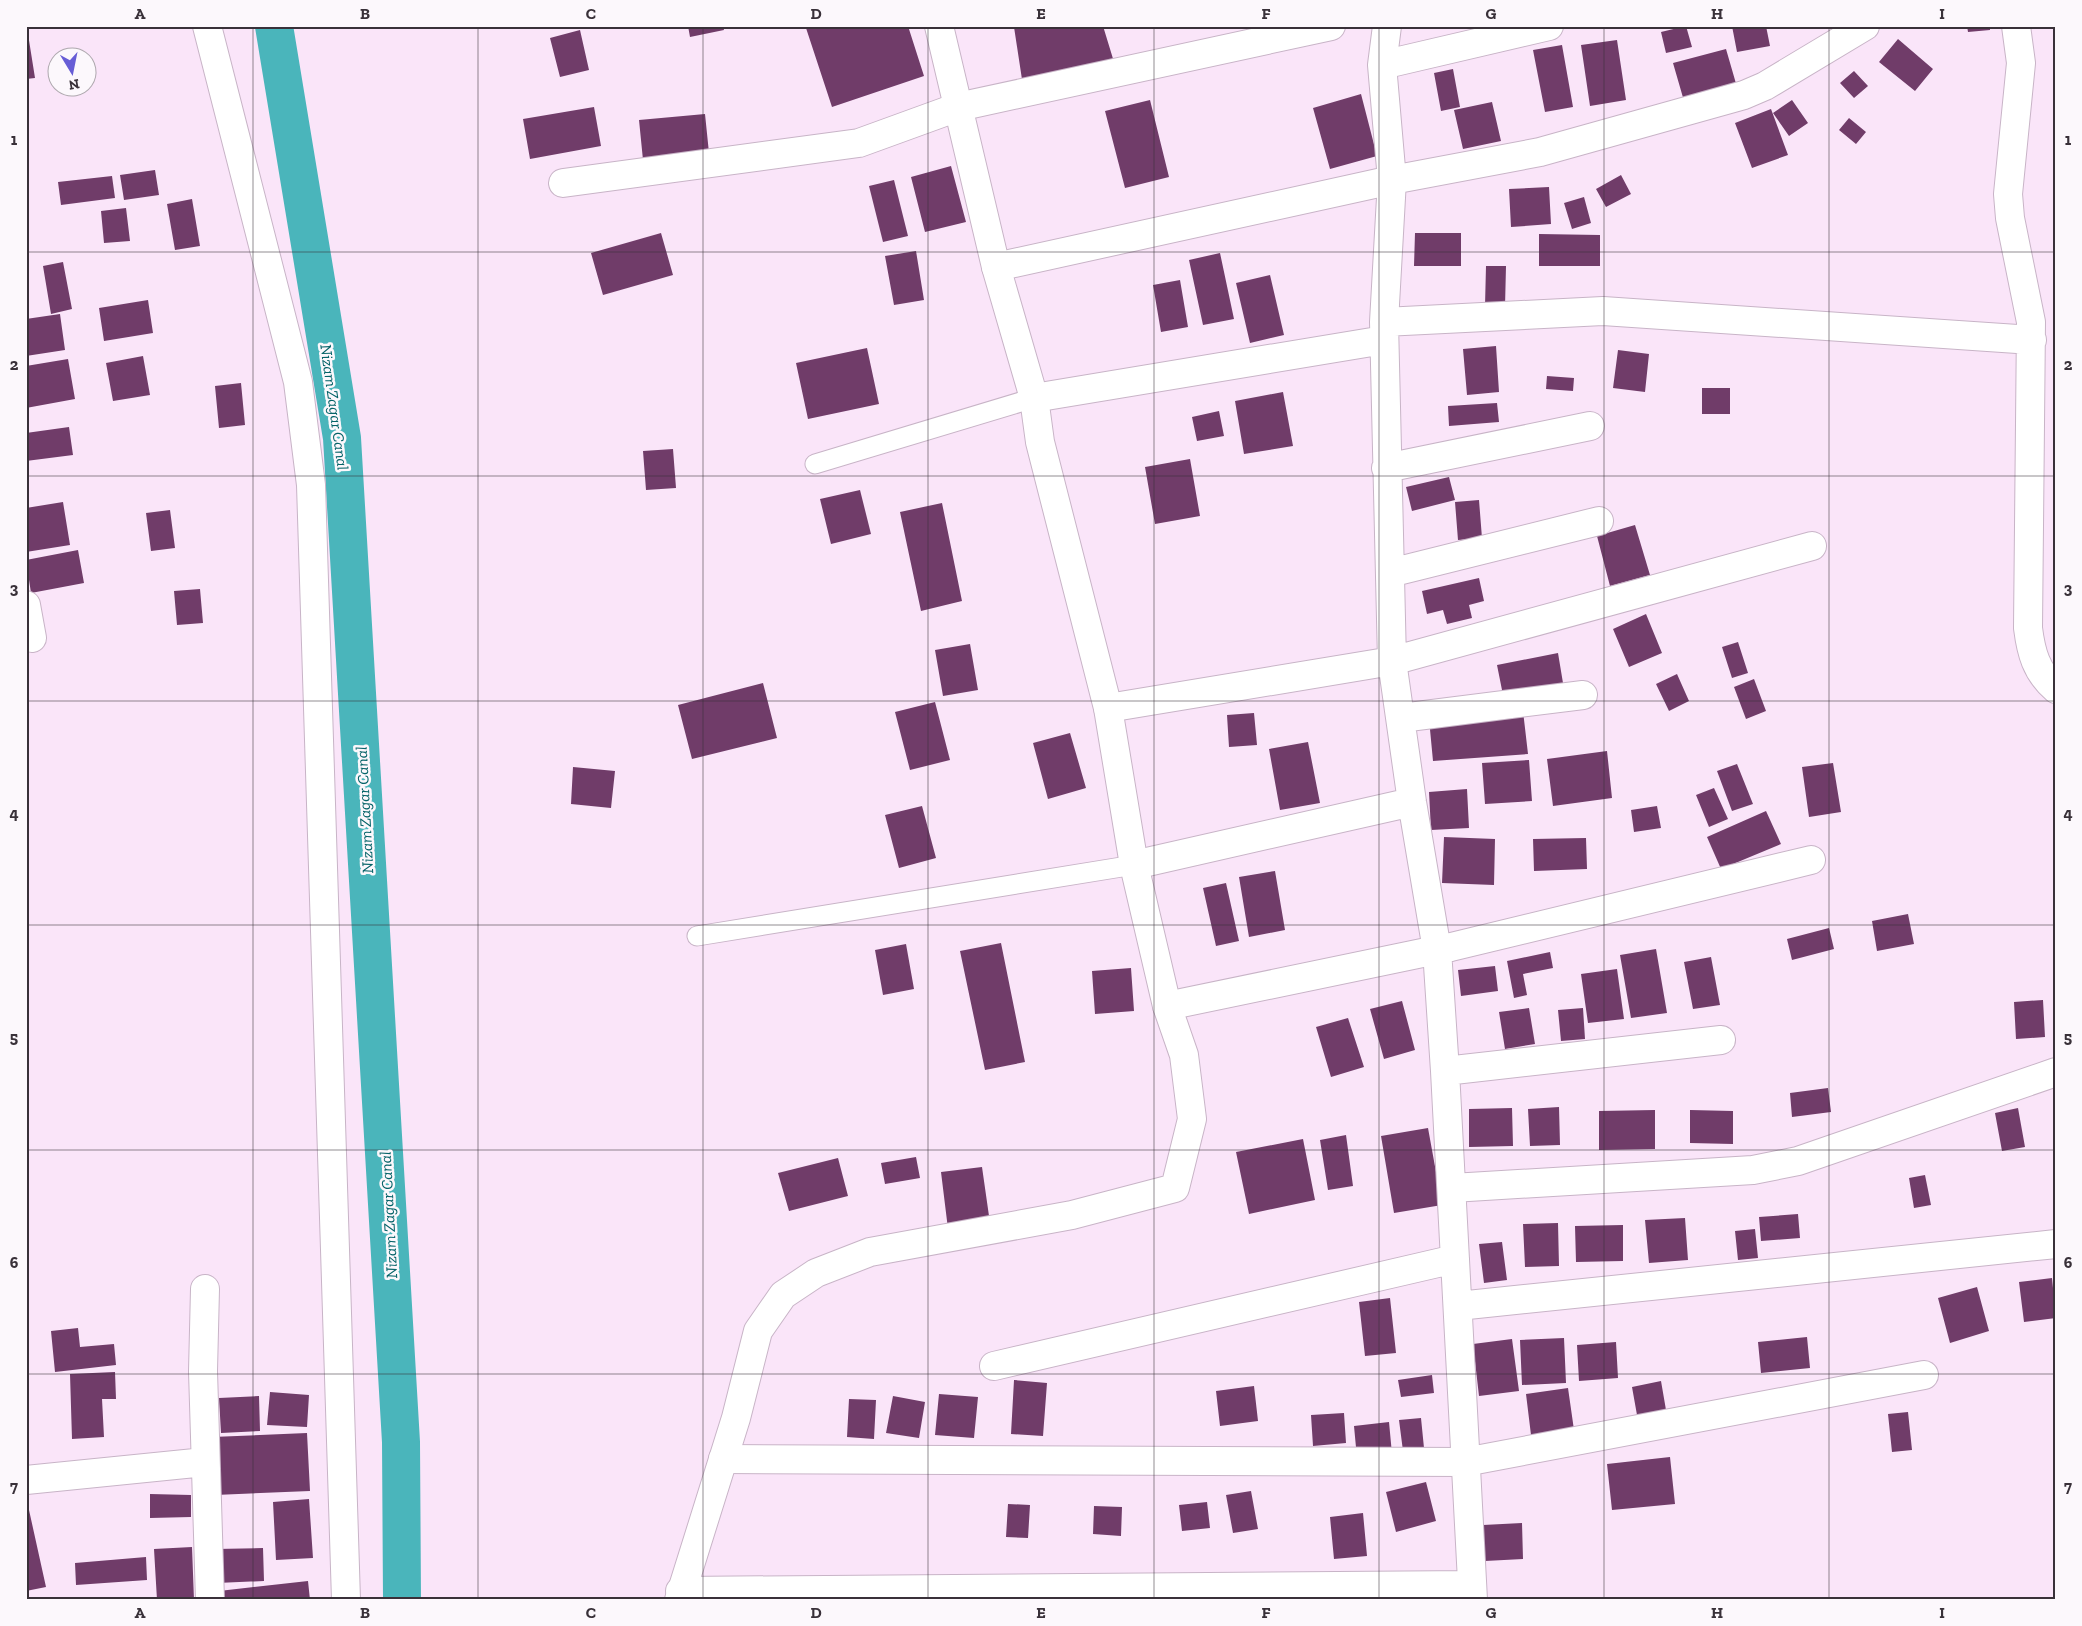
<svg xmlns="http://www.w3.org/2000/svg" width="2082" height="1626" font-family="'Zilla Slab',serif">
<rect width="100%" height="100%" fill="#fae5f9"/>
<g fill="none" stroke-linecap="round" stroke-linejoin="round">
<path stroke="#4ab5bb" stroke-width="38" d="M274,26L342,438L401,1442L402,1600"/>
</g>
<path fill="#703c69" d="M688,26H723L724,30L690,37Z
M812,26H908L924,76L832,107L806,28Z
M1103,26L1114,62L1023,86L1014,27Z
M1686,26L1692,47L1666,53L1661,32Z
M1732,26H1766L1770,46L1737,52Z
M1967,26H1990V30L1968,32Z
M580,30L589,70L560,77L550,38Z
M26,34H28L35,78L26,79Z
M1898,39L1933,69L1915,91L1879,62Z
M1617,40L1626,100L1590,106L1581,45Z
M1562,45L1573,107L1545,112L1533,50Z
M1726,49L1737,87L1684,101L1673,63Z
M1453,69L1460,107L1441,111L1434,73Z
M1854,71L1868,86L1854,98L1840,83Z
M1361,94L1377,156L1330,169L1313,108Z
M1150,100L1169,177L1125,188L1105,111Z
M1792,100L1808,123L1789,136L1773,113Z
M1492,102L1501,141L1463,149L1454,110Z
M594,107L601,146L530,159L523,119Z
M1771,109L1788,155L1752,168L1735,123Z
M705,114L709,153L643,160L639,120Z
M1849,118L1866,132L1856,144L1839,130Z
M951,166L966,222L925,232L911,177Z
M155,170L159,195L124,200L120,175Z
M1621,175L1631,194L1606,207L1596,189Z
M112,176L115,198L61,205L58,182Z
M894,180L908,236L883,242L869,186Z
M1549,187L1551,224L1511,227L1509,189Z
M1584,197L1591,223L1572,229L1564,203Z
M192,199L200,246L175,250L167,204Z
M126,208L130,241L104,243L101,211Z
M661,233L673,275L603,295L591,253Z
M1415,233H1461V266H1414Z
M1539,234L1600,235V266H1539Z
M916,251L924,300L894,305L885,256Z
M1220,253L1234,319L1203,325L1189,260Z
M63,262L72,309L51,314L43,266Z
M1486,266H1506L1505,307L1485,306Z
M1270,275L1284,335L1250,343L1236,283Z
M1180,280L1188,327L1161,332L1153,285Z
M148,300L153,333L104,341L99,308Z
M60,314L65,350L26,356V319Z
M1496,346L1499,392L1467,395L1463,349Z
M867,348L879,404L808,419L796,363Z
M1618,350L1649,354L1645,392L1613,388Z
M143,356L150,395L113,401L106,363Z
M68,359L75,399L26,408V366Z
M1547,376L1574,378L1573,391L1546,389Z
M241,383L245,425L219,428L215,386Z
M1702,388H1730V414H1702Z
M1283,392L1293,446L1244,454L1235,401Z
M1497,403L1499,422L1449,426L1448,406Z
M1219,411L1224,436L1197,441L1192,417Z
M69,427L73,455L26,461V433Z
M673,449L676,488L646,490L643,451Z
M1190,459L1200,516L1155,524L1145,467Z
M1449,477L1455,500L1412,511L1406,487Z
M860,490L871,534L831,544L820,499Z
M1479,500L1482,538L1458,540L1455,502Z
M63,502L70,545L26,552V508Z
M942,503L962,601L921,611L900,512Z
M170,510L175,548L151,551L146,513Z
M1635,525L1650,575L1610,586L1597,536Z
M78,550L84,583L31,593L26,560Z
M1479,578L1484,601L1469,605L1472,618L1447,624L1443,610L1427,614L1422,591Z
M200,589L203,623L177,625L174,591Z
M1646,614L1662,653L1629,667L1613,629Z
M1738,642L1748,673L1732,678L1722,647Z
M970,644L978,690L943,696L935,650Z
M1558,653L1564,689L1504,700L1497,665Z
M1677,674L1689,701L1669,711L1656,684Z
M1754,679L1766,711L1746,719L1734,687Z
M763,683L777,738L692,759L678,705Z
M935,702L950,760L910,770L895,712Z
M1523,711L1528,754L1433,761L1429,719Z
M1254,713L1257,745L1229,747L1227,715Z
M1070,733L1086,788L1048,799L1033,743Z
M1308,742L1320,803L1280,810L1269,749Z
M1607,751L1612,798L1553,806L1547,759Z
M1529,760L1532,801L1485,804L1482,763Z
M1833,763L1841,812L1809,817L1802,767Z
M1737,764L1753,804L1732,811L1717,771Z
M573,767L615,771L611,808L571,804Z
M1714,788L1728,819L1709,827L1696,795Z
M1467,789L1469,828L1431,830L1429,792Z
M922,806L936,858L899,868L885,815Z
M1657,806L1661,828L1634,832L1631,810Z
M1766,811L1781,844L1721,869L1707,837Z
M1444,837L1495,839L1494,885L1442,883Z
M1586,838L1587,869L1534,871L1533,839Z
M1275,871L1285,930L1249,937L1239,877Z
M1226,883L1239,941L1216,946L1203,888Z
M1908,914L1914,944L1877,951L1872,921Z
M1829,928L1834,949L1792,960L1787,939Z
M1001,943L1025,1062L985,1070L960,951Z
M906,944L914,989L883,995L875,950Z
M1656,949L1667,1013L1631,1018L1620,955Z
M1550,952L1553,968L1523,974L1527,995L1514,998L1507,961Z
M1711,957L1720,1005L1693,1009L1684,962Z
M1495,966L1498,991L1461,996L1458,970Z
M1131,968L1134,1011L1095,1014L1092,971Z
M1617,969L1624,1019L1588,1023L1581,974Z
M2043,1000L2045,1037L2016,1039L2014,1002Z
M1402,1001L1415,1050L1384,1059L1370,1009Z
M1529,1008L1535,1044L1505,1049L1499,1012Z
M1583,1008L1585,1039L1561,1041L1558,1010Z
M1348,1018L1364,1067L1331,1077L1316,1027Z
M1828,1088L1831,1112L1792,1117L1790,1093Z
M1559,1107L1560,1145L1530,1146L1528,1109Z
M1512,1108L1513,1146L1469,1147V1109Z
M2018,1108L2025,1147L2002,1151L1995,1113Z
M1655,1110V1149L1599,1150V1111Z
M1690,1110L1733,1111V1144L1690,1143Z
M1428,1128L1442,1205L1394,1213L1381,1136Z
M1346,1135L1353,1186L1328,1190L1320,1140Z
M1303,1139L1315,1200L1249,1214L1236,1152Z
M916,1157L920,1178L885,1184L881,1163Z
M838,1158L848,1196L789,1211L778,1173Z
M982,1167L990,1223L948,1229L941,1172Z
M1925,1175L1931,1205L1914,1208L1909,1178Z
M1798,1214L1800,1238L1761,1241L1759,1217Z
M1685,1218L1688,1260L1649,1263L1645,1220Z
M1558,1223L1559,1266L1525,1267L1523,1224Z
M1623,1225V1261L1576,1262L1575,1226Z
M1755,1229L1758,1258L1738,1260L1735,1231Z
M1502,1242L1507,1280L1484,1283L1479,1244Z
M2052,1278L2056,1318L2024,1322L2019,1282Z
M1977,1287L1989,1331L1950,1343L1938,1298Z
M1390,1298L1396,1353L1365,1356L1359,1302Z
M78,1328L80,1347L114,1344L116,1365L55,1372L51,1331Z
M1807,1337L1810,1368L1761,1373L1758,1342Z
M1564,1338L1566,1383L1522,1385L1520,1340Z
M1512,1339L1519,1391L1479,1396L1473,1344Z
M1616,1342L1618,1378L1579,1381L1577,1345Z
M115,1372L116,1399H102L104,1437L72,1439L70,1374Z
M1432,1375L1434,1393L1401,1397L1398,1380Z
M1014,1380L1047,1383L1043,1436L1011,1434Z
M1661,1381L1666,1410L1637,1415L1632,1387Z
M1254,1386L1258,1421L1220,1426L1216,1391Z
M1568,1388L1574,1430L1531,1435L1526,1394Z
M270,1392L309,1395L307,1427L267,1425Z
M939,1394L978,1397L974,1438L935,1435Z
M259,1396L260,1431L221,1433L219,1398Z
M893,1396L925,1402L919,1438L886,1433Z
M849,1399L876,1400L874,1439L847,1437Z
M1908,1412L1912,1450L1892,1452L1888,1414Z
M1344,1413L1346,1443L1313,1446L1311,1415Z
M1421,1418L1424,1448L1403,1451L1399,1420Z
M1389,1422L1392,1454L1357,1458L1354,1426Z
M307,1433L310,1491L215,1495L212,1437Z
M1670,1457L1675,1504L1612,1510L1607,1464Z
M1426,1482L1436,1521L1396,1532L1386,1492Z
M1251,1491L1258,1529L1233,1533L1226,1495Z
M150,1494L191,1495V1517L150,1518Z
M309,1499L313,1558L276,1560L273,1502Z
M1207,1502L1210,1528L1182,1531L1179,1505Z
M1008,1504L1030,1505L1028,1538L1006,1537Z
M1094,1506L1122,1507L1121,1536L1093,1534Z
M26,1510H29L46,1587L26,1591Z
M1363,1513L1367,1556L1334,1559L1330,1517Z
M1522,1523L1523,1559L1485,1561L1483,1525Z
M192,1547L194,1600H157L154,1549Z
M263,1548L264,1581L217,1583L216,1549Z
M146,1557L147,1580L76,1585L75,1563Z
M308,1581L310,1600H220L219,1591Z"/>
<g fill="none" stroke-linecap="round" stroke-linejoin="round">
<g stroke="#c8b4c7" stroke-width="21">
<path id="service" d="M815,464L1034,398
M697,936L1134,865"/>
</g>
<g stroke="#c8b4c7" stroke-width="30">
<path id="minor" d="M207,26L298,382L311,485L346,1600
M1387,26L1382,65L1392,180L1384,322L1392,661L1412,802L1437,950L1445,1071L1473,1600
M2016,26L2021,63L2008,194L2010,218L2031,322L2028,628C2031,652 2036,672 2056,689
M1382,65L1549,26
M563,183L859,143L958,107L1331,26
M996,267L1392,180L1540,152L1744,95L1765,86L1865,26
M1384,322L1603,311L2032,340
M1034,398L1384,340
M1386,468L1590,426
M1390,573L1599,521
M26,605L32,638
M1108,708L1392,661L1812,546
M1401,718L1583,695
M1134,865L1412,802
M1167,1006L1451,947L1811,860
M1445,1071L1721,1040
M1452,1188L1753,1170L1798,1161L2056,1072
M205,1289L203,1371L210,1600
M1458,1306L2056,1244
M994,1366L1455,1259
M723,1459L1465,1462L1924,1375
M26,1480L205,1462
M680,1591L1472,1585"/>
</g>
<g stroke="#c8b4c7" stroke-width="30">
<path id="tertiary" d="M679,1600L736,1418L758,1331L783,1295L816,1273L870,1252L1072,1215L1175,1188L1192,1119L1184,1055L1167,1006L1134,865L1108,708L1040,442L1034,398L996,267L939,26"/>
</g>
<use href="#service" stroke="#fff" stroke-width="19"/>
<use href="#minor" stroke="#fff" stroke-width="28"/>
<use href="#tertiary" stroke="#fff" stroke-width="28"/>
</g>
<path fill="none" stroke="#393139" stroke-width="1" stroke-opacity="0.55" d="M253,26V1600M478,26V1600M703,26V1600M928,26V1600M1154,26V1600M1379,26V1600M1604,26V1600M1829,26V1600M26,252H2056M26,476H2056M26,701H2056M26,925H2056M26,1150H2056M26,1374H2056"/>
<g text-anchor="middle" stroke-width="5" stroke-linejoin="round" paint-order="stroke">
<g font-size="16" font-style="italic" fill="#056368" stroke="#fcf8fc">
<text transform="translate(335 407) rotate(82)" y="6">Nizam Zagar Canal</text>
<text transform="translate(364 810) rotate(-93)" y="6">Nizam Zagar Canal</text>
<text transform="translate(388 1215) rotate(-93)" y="6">Nizam Zagar Canal</text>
</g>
</g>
<rect width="2082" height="1626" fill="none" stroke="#fcf8fc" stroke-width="55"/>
<g transform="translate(72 72) rotate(170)"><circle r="24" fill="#fcf8fc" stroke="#aea8ae"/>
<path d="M0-4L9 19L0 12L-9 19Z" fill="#675dd6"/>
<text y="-8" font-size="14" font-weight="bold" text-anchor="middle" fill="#393139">N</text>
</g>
<rect x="28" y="28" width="2026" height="1570" fill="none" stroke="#393139" stroke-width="2"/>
<g font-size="16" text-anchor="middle" font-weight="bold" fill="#393139">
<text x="140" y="19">A</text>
<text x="365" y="19">B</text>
<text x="591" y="19">C</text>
<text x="816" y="19">D</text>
<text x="1041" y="19">E</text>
<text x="1266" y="19">F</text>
<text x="1491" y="19">G</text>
<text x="1717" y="19">H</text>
<text x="1942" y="19">I</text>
<text x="14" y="145">1</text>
<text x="2068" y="145">1</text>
<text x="14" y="370">2</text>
<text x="2068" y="370">2</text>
<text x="14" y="594">3</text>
<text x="2068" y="594">3</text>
<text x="14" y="819">4</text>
<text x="2068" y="819">4</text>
<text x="14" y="1043">5</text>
<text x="2068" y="1043">5</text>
<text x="14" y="1268">6</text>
<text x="2068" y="1268">6</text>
<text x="14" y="1492">7</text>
<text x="2068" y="1492">7</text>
<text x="140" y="1618">A</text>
<text x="365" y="1618">B</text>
<text x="591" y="1618">C</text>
<text x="816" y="1618">D</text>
<text x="1041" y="1618">E</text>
<text x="1266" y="1618">F</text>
<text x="1491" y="1618">G</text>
<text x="1717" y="1618">H</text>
<text x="1942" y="1618">I</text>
</g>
</svg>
